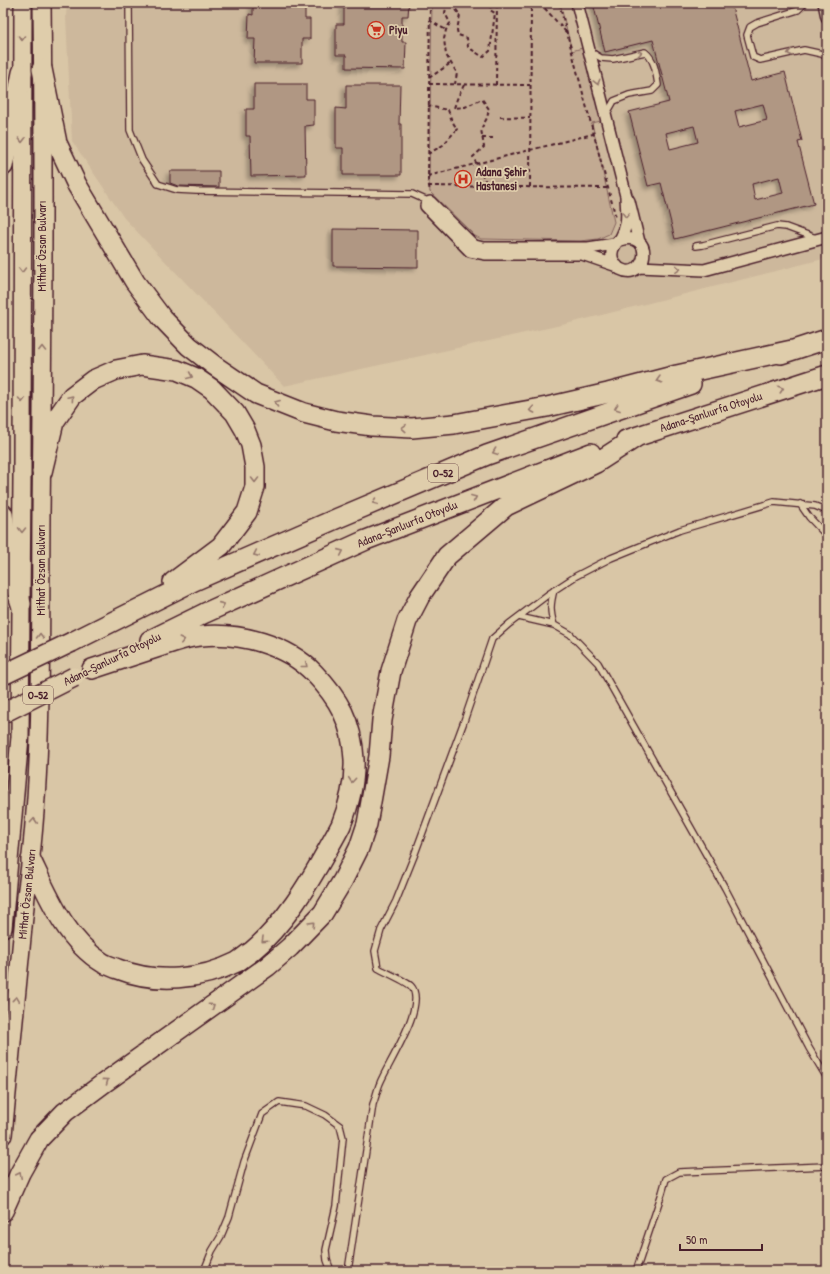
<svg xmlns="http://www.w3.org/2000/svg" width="830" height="1274" font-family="'Patrick Hand',sans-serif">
<defs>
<filter id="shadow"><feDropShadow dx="-3.5" dy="3.5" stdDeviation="2" flood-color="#0004"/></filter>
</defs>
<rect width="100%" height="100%" fill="#d9c6a6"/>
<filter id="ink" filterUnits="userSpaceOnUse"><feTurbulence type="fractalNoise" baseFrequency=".025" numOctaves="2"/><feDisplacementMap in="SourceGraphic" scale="8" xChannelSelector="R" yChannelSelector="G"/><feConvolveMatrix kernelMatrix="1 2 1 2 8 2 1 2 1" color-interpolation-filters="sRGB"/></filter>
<g filter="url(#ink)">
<path fill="#cdb89c" d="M67,3H827V258L566,324L284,386L124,218L72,141L66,17Z"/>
<path fill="#c2aa92" stroke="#86645e" d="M432,3H560L572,51L582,48L601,121L592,123L614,222L609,234L598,239L580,241L481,239L475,236L430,192L429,183Z"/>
<path fill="#b09783" stroke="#4a1f2b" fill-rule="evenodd" filter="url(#shadow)" d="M253,3H305V19H310V39H302V63H254L255,39H248L249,14L253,15Z
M344,3H409L408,16H402V42H406L405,69L346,68V55H336V24H344Z
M593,3H634L635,6L648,3H731L751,81L785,72L802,141L798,142L814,204L675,239L661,183L648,186L629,112L669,102L653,40L605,52ZM763,104L767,120L739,127L735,111ZM694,126L698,142L670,149L666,133ZM779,177L783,193L755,200L752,184Z
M254,84H306V99H314V125L305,126L306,175L251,176L250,136H246V109H254Z
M346,85H400L399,124H401V175H343V148H336V108L346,109Z
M170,171H219V187L178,186L170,183Z
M333,229L418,230V267L333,266Z"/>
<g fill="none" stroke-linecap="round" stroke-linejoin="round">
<g stroke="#4a1f2b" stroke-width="8">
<path id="lane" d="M129,3L130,130L142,160L158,184L177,190L196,191L412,194L430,202
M805,3L798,10L757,23L750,27L747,35L753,57L760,60L804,50L822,54L827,58
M591,52L601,58L613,59L645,52C655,60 656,73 658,85L652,91L629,95L614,101L606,115
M696,246L703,245L777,226L786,227L816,238
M800,504L809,517L827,536
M554,590C550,605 550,611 554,625
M519,617L554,625L570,634L598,663L725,888L809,1048L827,1078
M204,1271L212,1251L221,1236L229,1217L244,1162L262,1114L279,1102L306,1106L325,1115L340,1126L343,1138L336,1206L326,1250L327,1260L331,1271
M348,1271L373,1104C376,1097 377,1090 380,1083C388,1063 428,1004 411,986C406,981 385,972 378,968L375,951L381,930L396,901L414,856L463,724L492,639L509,624L550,593L576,576L611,558L680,530L774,502L815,506L827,511
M636,1271L662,1193L666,1179L679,1172L827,1166"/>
</g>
<g stroke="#4a1f2b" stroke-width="14">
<path id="street" d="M577,3L626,196
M824,3L827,17
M620,240C656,229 647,283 620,269C612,264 609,253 615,245C616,242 619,241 621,238C623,234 625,229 626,224C628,215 626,205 626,196L629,201L639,242
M615,244L588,248H483L475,246L472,244L430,202L426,206L470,251L486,254H582L617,266
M639,267L704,270L827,237"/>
</g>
<g stroke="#4a1f2b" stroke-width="20">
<path id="primary" d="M3,928L20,737L22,478L23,3
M3,1135L26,896C44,770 40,642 41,515C43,344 44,174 42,3"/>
</g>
<g stroke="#4a1f2b" stroke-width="22">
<path id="highway" d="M42,69L57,143L77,185L135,282L162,318L189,346L215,366L256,394L304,413L336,421L372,426L412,428L454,424L547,407L608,393L677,375L792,350
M3,166L22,73
M781,354L827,339
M626,440L827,375
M42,472L54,422L72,396L93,380L116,370L142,365L177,370L196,378L212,389L235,413L245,430L251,445L255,467V487L247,512L221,546L173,582
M3,514L9,567L21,604
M150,640L205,613L366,540L591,453
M72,642L194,581L338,518L487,455L691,384
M31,860C49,898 66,940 103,963C107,965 113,967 118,969C156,984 201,980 237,962C242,959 246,955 251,952C284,925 308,885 329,847C333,840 337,833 341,825C349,805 355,781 354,759C352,722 339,699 314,673C287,645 240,632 201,636C186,637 171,643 156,648C135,655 113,662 92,669
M3,1211L20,1173L39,1139L65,1112L104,1083L268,966L290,947L323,913L343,880L359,848L367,824L372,796L379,756L382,720L391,671L407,621L420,596L447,556L506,506L596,463L638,436"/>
</g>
<path stroke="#4a1f2b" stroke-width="2" stroke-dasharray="4 3" stroke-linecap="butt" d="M430,3L428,180L430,192
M447,3L445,13L450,23L446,30L444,39L446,55L457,73L455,84
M454,3L455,8L460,15L457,30L458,35L467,38L468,47L483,57L490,51L495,13L490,10L491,3
M540,3L566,32
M559,3L616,218
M429,20L446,30
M429,78L451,63
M429,84L530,85
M464,85L457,99L454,108L465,107L482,99L489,109L487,118L481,129L484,147L473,157L488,186
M496,85L497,3
M500,117L530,118
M482,138H495
M428,154L443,145L457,129L452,121L448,110L428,106
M428,176L593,134
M428,186L607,188
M530,187L531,3"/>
<use href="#lane" stroke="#dfcdab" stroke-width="5.5"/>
<use href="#street" stroke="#dfcdab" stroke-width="11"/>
<use href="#primary" stroke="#dfcdab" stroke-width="17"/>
<use href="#highway" stroke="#dfcdab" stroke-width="19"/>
<g stroke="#4a1f2b" stroke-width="22" stroke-linecap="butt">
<path id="highway-bridge" d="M3,675L72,642
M3,713L74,677"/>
</g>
<use href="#highway-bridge" stroke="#dfcdab" stroke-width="19"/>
</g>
<defs><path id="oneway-chevron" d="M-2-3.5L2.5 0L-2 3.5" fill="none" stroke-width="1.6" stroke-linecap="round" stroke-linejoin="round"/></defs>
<g stroke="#94766b">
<use href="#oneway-chevron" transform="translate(22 38) rotate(90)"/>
<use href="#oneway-chevron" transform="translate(639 53) rotate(-10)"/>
<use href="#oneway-chevron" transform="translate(790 53) rotate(168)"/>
<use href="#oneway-chevron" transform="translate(597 82) rotate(76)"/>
<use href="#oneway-chevron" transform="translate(22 140) rotate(90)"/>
<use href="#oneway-chevron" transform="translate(626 215) rotate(90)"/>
<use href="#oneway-chevron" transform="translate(678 269) rotate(3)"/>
<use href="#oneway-chevron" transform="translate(22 270) rotate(90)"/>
<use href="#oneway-chevron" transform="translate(42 349) rotate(-90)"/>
<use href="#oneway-chevron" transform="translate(190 376) rotate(23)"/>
<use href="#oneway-chevron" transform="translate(659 380) rotate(165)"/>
<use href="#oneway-chevron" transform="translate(781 389) rotate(-18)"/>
<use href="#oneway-chevron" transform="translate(71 398) rotate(-49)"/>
<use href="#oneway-chevron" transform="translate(22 400) rotate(90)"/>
<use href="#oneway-chevron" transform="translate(277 403) rotate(-159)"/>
<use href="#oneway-chevron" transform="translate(617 408) rotate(160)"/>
<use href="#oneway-chevron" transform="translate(532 410) rotate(169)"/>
<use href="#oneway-chevron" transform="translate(404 428) rotate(-177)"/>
<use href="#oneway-chevron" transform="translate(495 452) rotate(160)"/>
<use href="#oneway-chevron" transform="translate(255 480) rotate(90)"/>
<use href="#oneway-chevron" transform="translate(474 498) rotate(-22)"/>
<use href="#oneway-chevron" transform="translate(375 502) rotate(157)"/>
<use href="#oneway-chevron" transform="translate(22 530) rotate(91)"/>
<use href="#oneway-chevron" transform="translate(341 552) rotate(-24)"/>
<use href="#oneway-chevron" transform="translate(256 554) rotate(156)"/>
<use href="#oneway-chevron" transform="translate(222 605) rotate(-24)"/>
<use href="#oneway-chevron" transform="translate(40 636) rotate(-90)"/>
<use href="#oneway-chevron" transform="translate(182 640) rotate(-13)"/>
<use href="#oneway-chevron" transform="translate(305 665) rotate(39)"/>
<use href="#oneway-chevron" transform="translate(352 780) rotate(95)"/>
<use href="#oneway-chevron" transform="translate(34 821) rotate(-86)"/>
<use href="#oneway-chevron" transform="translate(312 924) rotate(-46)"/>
<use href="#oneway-chevron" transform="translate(264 940) rotate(137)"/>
<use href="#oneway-chevron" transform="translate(16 999) rotate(-84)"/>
<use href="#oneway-chevron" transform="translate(212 1006) rotate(-35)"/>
<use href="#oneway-chevron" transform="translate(106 1081) rotate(-36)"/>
<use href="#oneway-chevron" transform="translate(19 1175) rotate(-64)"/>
</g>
</g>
<defs>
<g id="supermarket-ring" transform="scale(0.9)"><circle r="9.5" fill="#dfcdab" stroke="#c8321e" stroke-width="1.5"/><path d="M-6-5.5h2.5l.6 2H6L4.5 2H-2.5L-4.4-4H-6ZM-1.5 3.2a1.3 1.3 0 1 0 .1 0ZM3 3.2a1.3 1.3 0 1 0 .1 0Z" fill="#c8321e"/></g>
<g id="hospital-ring" transform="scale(0.9)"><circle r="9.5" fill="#dfcdab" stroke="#c8321e" stroke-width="1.5"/><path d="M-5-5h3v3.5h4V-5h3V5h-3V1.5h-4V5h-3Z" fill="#c8321e"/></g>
</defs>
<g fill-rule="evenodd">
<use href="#supermarket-ring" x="376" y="30"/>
<use href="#hospital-ring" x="463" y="179"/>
</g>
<g text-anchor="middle" stroke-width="3.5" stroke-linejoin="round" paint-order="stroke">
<g fill="#dfcdab" stroke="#775351" stroke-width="1">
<rect x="428" y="464" width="30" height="18" rx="3"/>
<rect x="23" y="686" width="30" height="18" rx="3"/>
</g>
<g font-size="11" font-weight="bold" fill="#4a1f2b">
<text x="443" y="477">O-52</text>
<text x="38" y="699">O-52</text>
</g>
<g font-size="12" font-weight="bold" fill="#4a1f2b" stroke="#dfcdab" text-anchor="start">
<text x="389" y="34">Piyu</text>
<text x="476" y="176">Adana Şehir<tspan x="476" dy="14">Hastanesi</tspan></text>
</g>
<g font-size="12" fill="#4a1f2b" stroke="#dfcdab">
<text transform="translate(42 246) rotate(-90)" y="4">Mithat Özsan Bulvarı</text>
<text transform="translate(711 412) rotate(-18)" y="4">Adana-Şanlıurfa Otoyolu</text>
<text transform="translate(407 524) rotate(-22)" y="4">Adana-Şanlıurfa Otoyolu</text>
<text transform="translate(41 570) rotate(-90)" y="4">Mithat Özsan Bulvarı</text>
<text transform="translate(112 659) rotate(-26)" y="4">Adana-Şanlıurfa Otoyolu</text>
<text transform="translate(27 894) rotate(-84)" y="4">Mithat Özsan Bulvarı</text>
</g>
</g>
<rect width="830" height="1274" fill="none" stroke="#dfcdab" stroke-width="16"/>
<rect x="8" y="8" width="814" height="1258" fill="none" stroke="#4a1f2b" stroke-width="1.5" filter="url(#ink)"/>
<path d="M680 1244v6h82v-6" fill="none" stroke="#4a1f2b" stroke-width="2"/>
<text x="686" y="1244" font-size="12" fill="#4a1f2b" stroke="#dfcdab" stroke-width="3" paint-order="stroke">50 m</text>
</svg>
